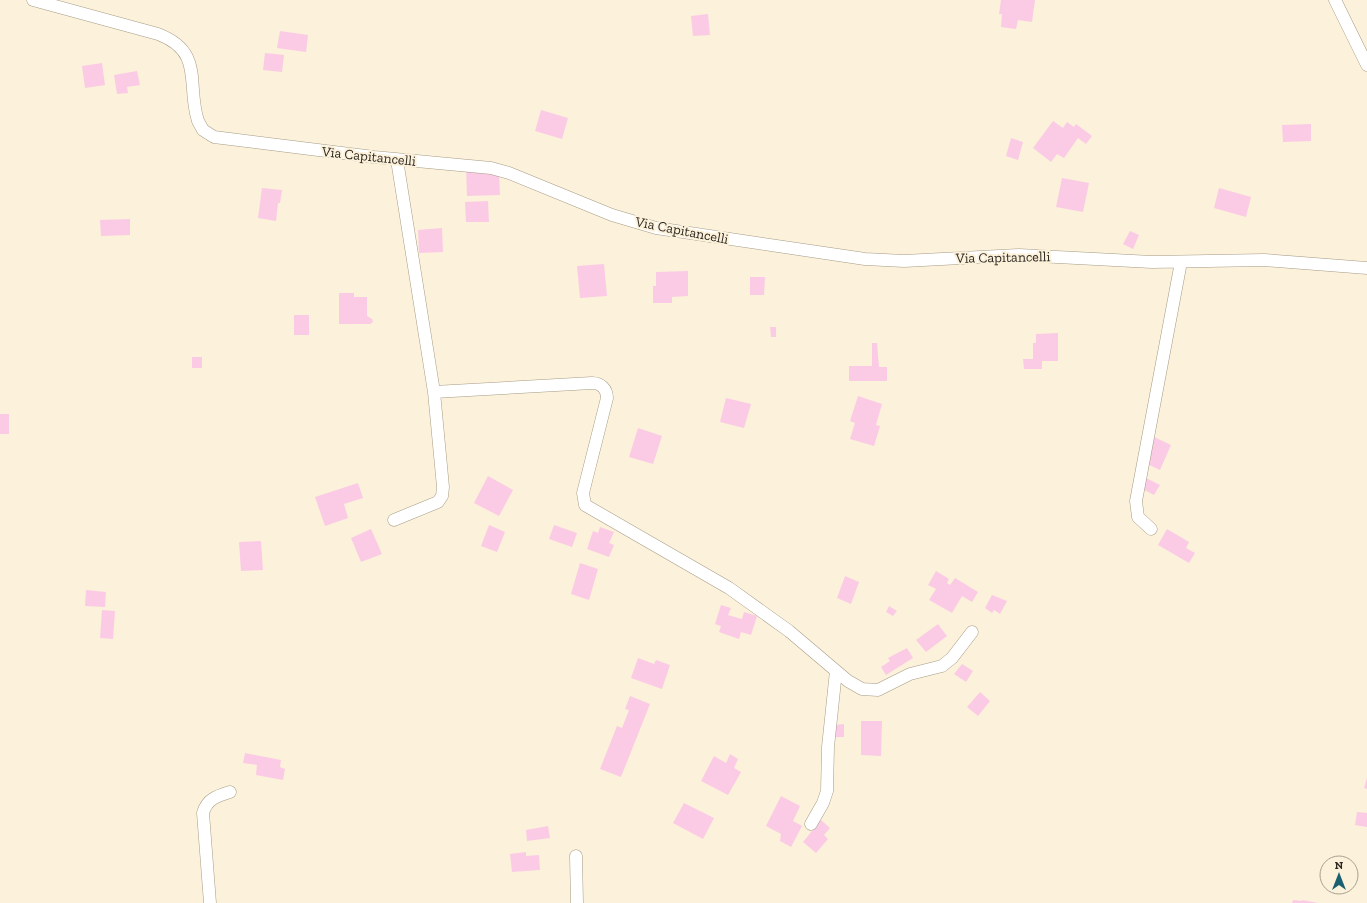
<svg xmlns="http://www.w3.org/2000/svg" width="1367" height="903" font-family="'Zilla Slab',serif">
<rect width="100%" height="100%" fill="#fcf1da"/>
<path fill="#fbcbe6" d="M1001,0H1035L1032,22L1018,20L1016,29L1001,27L1002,14H999Z
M708,14L710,35L693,36L691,16Z
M280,31L308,35L306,52L277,48Z
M265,53L284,55L282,72L263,70Z
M102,63L105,85L85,88L82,66Z
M137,71L140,85L127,87L128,93L117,94L114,75Z
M541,110L568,118L562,139L535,131Z
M1053,121L1063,128L1067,122L1074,127L1076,124L1092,136L1086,144L1078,138L1064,158L1057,154L1051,162L1033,148Z
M1311,124V141L1283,142L1282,125Z
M1011,138L1023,142L1018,160L1006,156Z
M466,167H482V174L499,173L500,195L467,196Z
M1062,178L1089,183L1083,212L1056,207Z
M262,188L282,190L280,203H278L276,221L258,218Z
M1219,188L1251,197L1246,217L1214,208Z
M488,201L489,222H466L465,202Z
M130,219V235L101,236L100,220Z
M442,228L443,252L419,253L418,230Z
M1130,231L1139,235L1133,249L1123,244Z
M604,264L607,296L580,298L577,266Z
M688,271V296L672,297V303H653V286H656V272Z
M750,277H765L764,295H750Z
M339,293H354V297H367V316L372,319L373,322L370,324H339Z
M294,315H309V335H294Z
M770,327H776V337H771Z
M1058,333V361H1042V369H1024L1023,359H1033V343H1036V334Z
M872,343H877L879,367H887V381H849V366H872Z
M192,357H202V368H192Z
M858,396L882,404L876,425L880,426L874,446L850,439L855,423L850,421Z
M726,398L751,404L744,428L720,422Z
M0,414H9V434H0Z
M638,428L662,436L653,464L629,457Z
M1152,436L1171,445L1160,470L1143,462Z
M488,476L513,490L499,516L474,503Z
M1144,477L1160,485L1154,495L1139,487Z
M358,483L363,498L344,504L348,518L325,526L315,497Z
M489,525L505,532L497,552L481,546Z
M554,525L577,533L572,547L549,539Z
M600,527L614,532L609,543L614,545L609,557L587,549L593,531L598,533Z
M371,529L382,554L361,562L351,538Z
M1167,529L1189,542L1186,548L1195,553L1189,563L1158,545Z
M261,541L263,570L241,571L239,542Z
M580,563L598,569L589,600L571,594Z
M936,571L949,579L947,583L950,585L955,578L978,592L972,602L962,596L952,613L929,600L936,589L928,585Z
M845,576L859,582L851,604L837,598Z
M86,590L106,592L105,607L85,606Z
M992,595L1007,601L1000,614L994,610L992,613L985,608Z
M721,605L731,608L728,615L742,619L744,612L757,616L751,635L741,632L739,639L719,632L721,626L715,624Z
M889,606L897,611L893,616L886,612Z
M102,610L115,611L113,639L100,638Z
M938,624L947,636L926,652L916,640Z
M907,648L913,658L886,675L881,667L890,661L888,658Z
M638,658L654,664L656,660L670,665L662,689L631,678Z
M962,664L973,671L966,682L954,674Z
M980,692L990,701L978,716L967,707Z
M630,696L650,704L621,777L600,769L617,726L622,728L629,710L625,709Z
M861,721H882L881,756L861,755Z
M844,724V737H833V725Z
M245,753L281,760L280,767L285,769L283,780L256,775L257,765L243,763Z
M730,754L738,759L734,768L741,772L728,795L701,781L714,756L726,763Z
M1367,778V789L1364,788Z
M781,796L800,806L793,821L802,826L791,847L780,841L781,834L766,826Z
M684,803L714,818L703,839L673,823Z
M1357,812L1367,813V827L1355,825Z
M821,820L830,828L824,835L828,839L816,853L803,842Z
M548,826L550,838L527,841L526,830Z
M526,852V856L539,855L540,870L512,872L510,854Z
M1323,864H1327V877H1322Z
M1293,900L1302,901V900L1318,903H1292Z"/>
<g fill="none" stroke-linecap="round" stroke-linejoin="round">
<g stroke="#a69c86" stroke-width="13">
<path id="minor" d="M33,0L158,34C205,52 186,84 198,121L203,130L214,137L374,157L491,168L509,173L612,215L656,228L865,259L904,261L1019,255L1152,262L1264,260L1367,268
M1335,0L1367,65
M434,392L592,383C601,383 607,389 607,398L583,493L585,505L729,588L789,631L848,681L862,689L878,690L910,674L942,666L952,658L972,632
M394,520L438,502L442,496L443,487L434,392L397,160
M1151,529L1138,517L1136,501L1181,262
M811,824L823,803L827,791L828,747L836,671
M576,856L577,903
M210,903L203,813C207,799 217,796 230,792"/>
</g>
<use href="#minor" stroke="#fff" stroke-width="12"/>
</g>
<g text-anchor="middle" stroke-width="4" stroke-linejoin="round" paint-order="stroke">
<g font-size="14" fill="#2d2820" stroke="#fcf1da">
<text transform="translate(369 156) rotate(6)" y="5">Via Capitancelli</text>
<text transform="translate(682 230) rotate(11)" y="5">Via Capitancelli</text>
<text transform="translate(1003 257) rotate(-1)" y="5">Via Capitancelli</text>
</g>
</g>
<g transform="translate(1339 875)"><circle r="19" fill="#fcf1da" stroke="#a9a190"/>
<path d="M0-3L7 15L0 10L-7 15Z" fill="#196170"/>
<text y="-6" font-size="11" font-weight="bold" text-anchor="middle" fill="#2d2820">N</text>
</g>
</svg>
